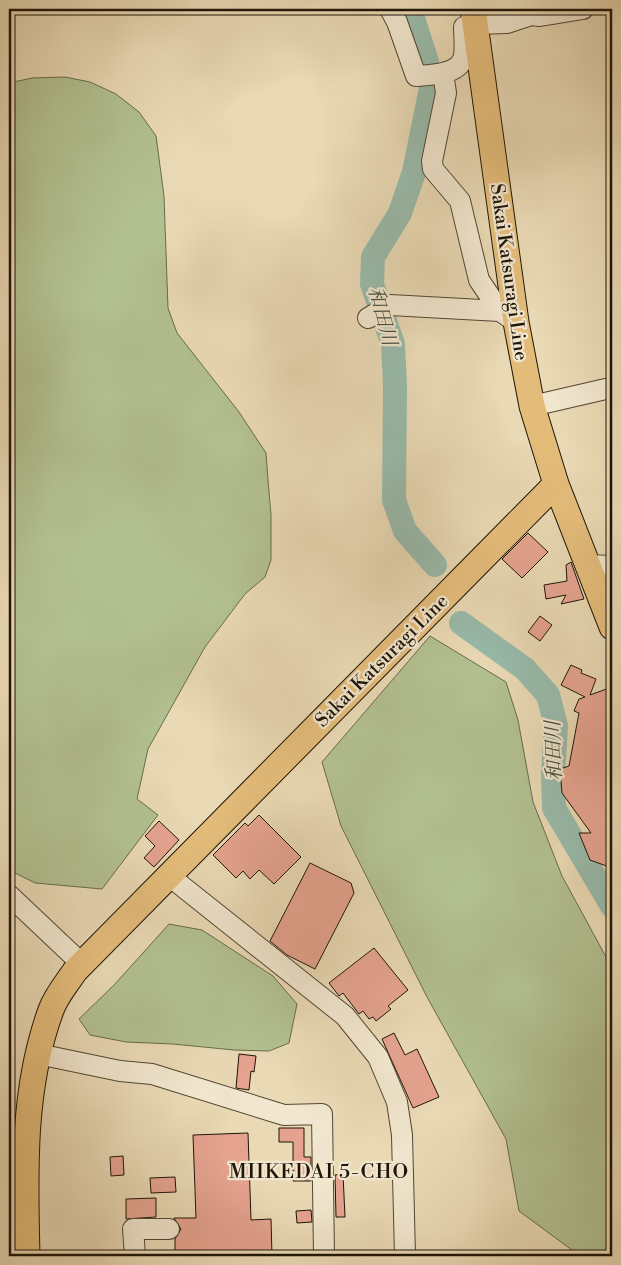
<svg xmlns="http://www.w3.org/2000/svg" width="621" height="1265" font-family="'Libre Bodoni','Noto Serif JP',serif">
<rect width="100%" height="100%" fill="#e9d9b4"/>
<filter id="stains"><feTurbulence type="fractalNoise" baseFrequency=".004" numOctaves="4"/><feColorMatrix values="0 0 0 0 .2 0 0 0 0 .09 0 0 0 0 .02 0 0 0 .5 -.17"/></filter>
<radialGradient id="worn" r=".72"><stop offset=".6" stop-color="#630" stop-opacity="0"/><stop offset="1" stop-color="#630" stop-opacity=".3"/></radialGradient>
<path fill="#b2c090" stroke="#686a4c" d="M65,77L90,82L116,94L139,112L156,136L164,196L168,308L177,333L239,412L266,453L268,480L271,515V560L265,577L245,594L205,647L148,749L137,799L158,815L102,889L35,883L9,870V83L32,78Z
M430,636L506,682L518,720L533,802L562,876L612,968V1256H580L519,1211L506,1139L427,997L341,826L322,762Z
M169,924L202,930L273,976L297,1004L289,1043L269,1051L234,1050L173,1044L126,1042L90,1035L79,1019L115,984Z"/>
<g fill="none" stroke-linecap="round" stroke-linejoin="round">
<path stroke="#98baaa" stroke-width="24" d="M410,9L427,62L431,88L414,172L400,213L373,257L372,284L393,344L395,385L394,500L405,531L435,565
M461,623L525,669L548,695L556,726L553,775L554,808L612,906"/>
</g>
<path fill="#e5a38f" stroke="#1e1508" d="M528,533L548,552L522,578L502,559Z
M571,562L584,599L561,604L566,595L546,599L544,585L567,581L566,565Z
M540,616L552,625L540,641L528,632Z
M571,665L582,670L581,673L596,679L590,695L612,687V868L590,860L579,833H591L562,793L560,769L569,766L579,713L574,711L579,699L585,697L561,685Z
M259,815L301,857L274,884L259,870L250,879L243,871L236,878L213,855L245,823L248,826Z
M159,821L179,840L154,867L144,858L155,846L145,836Z
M310,863L351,883L354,893L315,969L287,955L270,941Z
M374,948L408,990L388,1006L391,1009L376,1021L373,1017L369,1019L363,1011L359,1014L343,993L339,996L329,983Z
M394,1033L405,1055L417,1049L439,1097L413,1108L382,1039Z
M239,1054L256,1056L254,1072L251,1071L249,1090L236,1088Z
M279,1128H304V1157H311V1181H293V1142H279Z
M248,1133L251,1220L271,1219L272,1256H175V1239L181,1229L174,1218H196L193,1135Z
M123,1156L124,1175L111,1176L110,1157Z
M343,1174L345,1217H336L335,1175Z
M175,1177L176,1192L151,1193L150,1178Z
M156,1198V1217L126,1219V1199Z
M311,1210L312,1222L297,1223L296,1211Z"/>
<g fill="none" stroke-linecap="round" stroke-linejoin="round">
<g stroke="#514633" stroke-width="22">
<path id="minor" d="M390,9L397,22L416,76C430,75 457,75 463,59C466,51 464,36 464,27L475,24L507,23L531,15L540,16L583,9
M443,73L446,93L432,161L433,169L460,201L479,280L500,311L516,322
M368,318L390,305L500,311
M532,406L610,388
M588,565L612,566
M168,875L345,1016L378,1057L397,1102L402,1135L405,1256
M9,895L82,964
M38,1054L120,1071L152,1074L284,1115L322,1114L324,1256
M9,1228H26
M135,1256L133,1229H169"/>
</g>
<g stroke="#1e1508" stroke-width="27">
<path id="major" d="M473,9L516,322L532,406L556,484L612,627
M27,1256C25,1173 22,1089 51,1010C56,996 67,983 75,971L556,484"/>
</g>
<use href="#minor" stroke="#f1e6ce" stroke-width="20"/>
<use href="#major" stroke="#e4bc7a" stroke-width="25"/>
</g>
<g text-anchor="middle" stroke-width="4.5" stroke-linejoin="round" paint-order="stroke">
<g font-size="19" fill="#1e1508" stroke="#f1e6ce">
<text transform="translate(510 272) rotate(82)" y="7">Sakai Katsuragi Line</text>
<text transform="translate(381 660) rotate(-45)" y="7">Sakai Katsuragi Line</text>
</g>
<g font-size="20" font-style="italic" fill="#494f41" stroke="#f1e6ce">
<text transform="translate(383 316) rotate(75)" y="7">和田川</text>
<text transform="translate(553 751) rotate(-92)" y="7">和田川</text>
</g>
<g font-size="20" letter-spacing="1" fill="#1e1508" stroke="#f1e6ce">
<text x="319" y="1178">MIIKEDAI 5-CHO</text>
</g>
</g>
<rect width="621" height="1265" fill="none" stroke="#e9d9b4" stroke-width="30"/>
<rect x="10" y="10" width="601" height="1245" fill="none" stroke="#1e1508" stroke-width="2.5"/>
<rect x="15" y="15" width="591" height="1235" fill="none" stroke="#1e1508"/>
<rect width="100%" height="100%" filter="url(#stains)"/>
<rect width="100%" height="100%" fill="url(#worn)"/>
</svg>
